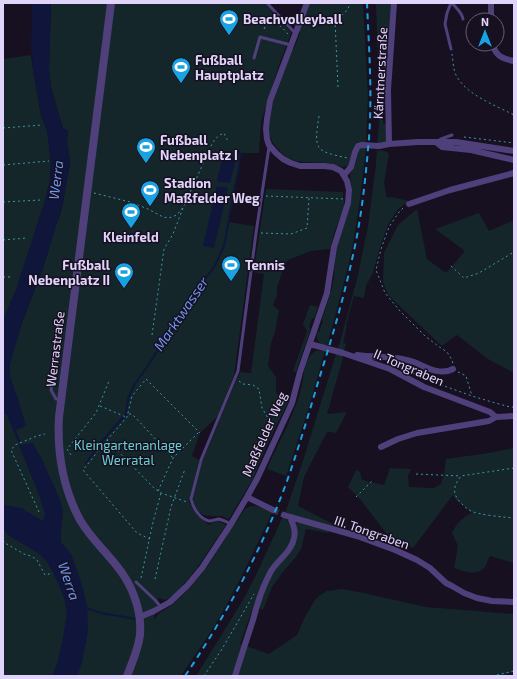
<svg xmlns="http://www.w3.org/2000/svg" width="517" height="679" font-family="'Exo 2',sans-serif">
<rect width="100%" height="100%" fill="#161021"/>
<path fill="#14262a" d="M51,3H265L291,32V34L280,62L261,122L259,153H242L235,184L228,222L254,226L234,376L218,416L200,433L192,456L199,460L189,502L197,515L209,525L217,520L226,525L197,568L175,595L166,600L158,598L154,620L159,613L172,605L189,589L207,567L244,510C253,502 262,508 272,513C255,549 238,585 218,620C207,639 193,657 181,676H3V346L22,323L44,265L55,227L60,215L63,203L70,162L67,142L68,131L63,128L51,88L49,71Z
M310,3H363L368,96L366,143L357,142L352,151L349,165L348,166L343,167L329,163L303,162L296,161L285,156L281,152L273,143L270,136L268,127L271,108L292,49H294L300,33L299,31Z
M376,3H392L390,34L385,75L383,78V123L386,125V142L377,144L380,116L379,86Z
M31,55L33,70L41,115L47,131L51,162L50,180L45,201L16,290L3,320V59Z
M362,148H366C362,184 358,219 351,254C344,285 335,315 327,346C319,344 315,340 317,332H319L323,321L322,320L332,288L334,278L335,252L350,206L352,193L350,175L356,162L358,150Z
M377,150L384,151L389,153L384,183L387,198L391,197L409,201L398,209L388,225L380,247L373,273L366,286L364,298L354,296L346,325L347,326L343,343L346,344L344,351L338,349L357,279L368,226L376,164Z
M266,189L343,192V199L344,200V207L334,233L330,249L311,251L288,260L284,266L283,269L277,288V296L273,305L279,310L275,332L271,343L268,366L276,377V392L280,398L289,400L267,445L253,479L229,519L222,516H212L203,515L197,510L194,503L193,497L201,464L236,381L240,372L251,373L264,274L253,272L254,269Z
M417,209L427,259L446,273L465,251L435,229L479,213L489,231L514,220V373L488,359L457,335L442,346L388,295L383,282L384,253L398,225Z
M310,305L318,307L314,319L312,318L309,327L311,328L296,372L293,371L307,331L303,324Z
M316,351H325L309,407L286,476L267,469C278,444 292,419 300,393C304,381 303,357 316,351Z
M336,354L342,355L343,358L327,414L347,412L336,433L332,432H327L304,477L298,506L337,526L336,529L285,513L301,467Z
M514,448V563L490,556C488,559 487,565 484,568C475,577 464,571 454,568L458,546L452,533C457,523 461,518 472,513L456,500L453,495L413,548L386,533L360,499L348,487L356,470L360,472L362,480L370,482L384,485L390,468L411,469L408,476L409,487L434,488L441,484L444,474L446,459L489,453Z
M283,516L287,520L290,524L292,533L289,547L267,572L263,580L240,644L269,654L297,635L305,617L315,600L320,595L327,591L342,589L359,592L426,607L514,614V672L501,676H196L243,600L257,573Z
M298,522L328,530L329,533L306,529L301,549L296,557L282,573L272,587L263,610L259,608C264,596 267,583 273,572C287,551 299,554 296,523Z"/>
<path fill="#0f153b" d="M32,3H51L49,71L52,94L63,128L68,131L67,142L70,162L63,203L44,265L22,323L10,364V377L18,399L26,426L16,430L20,441L18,442L7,415L3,413V320L16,290L45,201L50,180L51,162L47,131L41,115L33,70L31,45Z
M225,156H227L236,159L230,183L219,182L217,180L223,157Z
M217,186L228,188L214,248L203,246Z
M33,443L38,453L40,455L61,502L63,512L61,532V542L71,554L80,578L87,605L88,631L82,663L77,676H52L58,661L63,637L67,613L64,598L57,581L47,562L38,553L8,535L3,529V503L6,505L25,509L22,514L23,515L37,524L42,525L45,514L39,495L19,445Z"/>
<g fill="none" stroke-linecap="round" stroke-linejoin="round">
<path stroke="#0f153b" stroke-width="2" d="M86,463L104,439L126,414L128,399L134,385L147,367L198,287L213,269L219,257L224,246L241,156L239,151
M84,607L101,613L136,619"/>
<path stroke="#0f153b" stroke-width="6" d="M16,512L20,511L48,527"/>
<path stroke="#342d42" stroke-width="6" stroke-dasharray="6 3" stroke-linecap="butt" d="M273,510L284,515"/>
<path stroke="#3c96a7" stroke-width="1" stroke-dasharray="2 3" stroke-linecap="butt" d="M264,29C271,13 281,27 288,34
M452,54C453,60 453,69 456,75C466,95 495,105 514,115
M338,87L335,20C342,15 348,12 350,3
M319,116C314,150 314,151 348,158
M3,128L42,125
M464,137L514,143
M3,165L49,161
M94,193L130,202L148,209L163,217L169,218L177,215L184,206L211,146L215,139L220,135L224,133L226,138L229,142
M266,196L343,199
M3,202L41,200
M403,208L399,212L389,227L381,249L376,270L385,293L400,311L425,336L438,346L447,352L452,360L453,364
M261,233L291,234L307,228L309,198
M3,240L27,238
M451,266L464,278L479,273L514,252
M3,277H12
M152,335L164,249L173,234L183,208
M395,364L425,379L472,396L492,402L510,407H514
M458,372L466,376L472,396
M239,381L243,384L253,385L259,389L262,408L271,423L274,425
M100,406L126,417
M129,414H131L134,416L173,458
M107,440L154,488L161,493L187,502
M71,455L67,449L96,413L109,381
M514,468L461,476C453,486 452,494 461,503C464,506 467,509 471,511C479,515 504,517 514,518
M416,474L461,476
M158,491L173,458L199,432
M356,497L373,480
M39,512L11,450L15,445L37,436L45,434
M150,539L137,533L83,470L107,440L127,417L132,396L146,379L200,433
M3,540L5,543L24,554L31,556L37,560L45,575L53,573
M141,578L153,522L161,493
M155,579L171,507L185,469
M204,676L222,649L254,594
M492,676L514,671"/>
<path stroke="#4f407b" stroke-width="3" d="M267,3L295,33
M451,3L447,13L445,24L451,49
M452,3C456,8 462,12 463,19
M254,58L260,37L291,45
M438,141L441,139L452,135
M57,341L51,390L56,399L61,400
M231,524C227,522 223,520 219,519C216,519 213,521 209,521C200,519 193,508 191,499L201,460L238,371L256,233L269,147
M136,582L155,600L161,607"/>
<path stroke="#4f407b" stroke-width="6" d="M491,20V3
M493,44C495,56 503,59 514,61
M436,142H456L514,151
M389,144L388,90L394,3
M344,175L351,167L355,152L358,146L362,145L379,146L389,144L418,142H436L442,147L471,150L514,160
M409,204L450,190L514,173
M310,344L343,353L390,369L424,387L490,412L496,417L514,416
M357,355C376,358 396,355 414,362C426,367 440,376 453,369
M381,447L398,439L417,433L489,421L496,417
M247,497L273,510
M284,515L290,517L357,536L395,550L417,560L430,568L446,583L452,586L464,593L477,598L492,601L514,602
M140,617L154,611L170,602L187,586L202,568L231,524L247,497L257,479L292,403L300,372L327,293L334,247L348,203L349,190L347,181L341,171L333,167L324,166H300L291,163L283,159L276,153L269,145L267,139L266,129L267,119L270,101L307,3
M235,676C241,657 247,638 253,620C257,604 262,588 270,573C276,561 292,552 294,538C296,531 293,524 290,517"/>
<path stroke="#4f407b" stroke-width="8" d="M111,3L59,417C57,452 63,488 80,520C90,537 104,550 116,565C132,584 142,610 140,635C138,650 132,663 127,676"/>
<path stroke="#19a2e2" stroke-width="2" stroke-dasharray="6 5" stroke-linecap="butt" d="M185,676C226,615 262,550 287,481C299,447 309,413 319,379C332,338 344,297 353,255C361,220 365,184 368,149C373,101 369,51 367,3"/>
</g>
<defs>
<g id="stadium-pin" transform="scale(1)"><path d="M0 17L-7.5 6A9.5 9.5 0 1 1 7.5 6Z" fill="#19a2e2" stroke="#161021"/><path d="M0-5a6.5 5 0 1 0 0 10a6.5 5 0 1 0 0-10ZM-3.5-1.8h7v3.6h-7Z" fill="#fff"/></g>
</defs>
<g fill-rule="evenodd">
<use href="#stadium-pin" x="229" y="19"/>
<use href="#stadium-pin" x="181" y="67"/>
<use href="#stadium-pin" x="146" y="147"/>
<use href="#stadium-pin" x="150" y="190"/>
<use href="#stadium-pin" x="131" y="212"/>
<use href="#stadium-pin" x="231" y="265"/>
<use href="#stadium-pin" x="124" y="272"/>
</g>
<g text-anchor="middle" stroke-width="3" stroke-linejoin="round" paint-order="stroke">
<g font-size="13" font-weight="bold" fill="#e1d4fa" stroke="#161021" text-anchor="start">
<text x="243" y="24">Beachvolleyball</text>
<text x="195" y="65">Fußball<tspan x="195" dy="15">Hauptplatz</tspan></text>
<text x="160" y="145">Fußball<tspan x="160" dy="15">Nebenplatz I</tspan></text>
<text x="164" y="188">Stadion<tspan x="164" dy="15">Maßfelder Weg</tspan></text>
<text x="131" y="242" text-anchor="middle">Kleinfeld</text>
<text x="110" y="270" text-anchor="end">Fußball<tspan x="110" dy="15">Nebenplatz II</tspan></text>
<text x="245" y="270">Tennis</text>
</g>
<g font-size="13" fill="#e1d4fa" stroke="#161021">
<text transform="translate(380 73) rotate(-87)" y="5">Kärntnerstraße</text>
<text transform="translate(55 349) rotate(-83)" y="5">Werrastraße</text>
<text transform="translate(409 367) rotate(23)" y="5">II. Tongraben</text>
<text transform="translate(264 434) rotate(-66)" y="5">Maßfelder Weg</text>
<text transform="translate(372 532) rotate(19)" y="5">III. Tongraben</text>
</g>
<g font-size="13" fill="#69d2cf" stroke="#161021">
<text x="128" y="450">Kleingartenanlage<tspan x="128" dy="15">Werratal</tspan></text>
</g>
<g font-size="14" font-style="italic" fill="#6e97ef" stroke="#161021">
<text transform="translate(56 180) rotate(-83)" y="5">Werra</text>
<text transform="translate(181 314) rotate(-56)" y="5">Marktwasser</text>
<text transform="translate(69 581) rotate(71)" y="5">Werra</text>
</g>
</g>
<rect width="517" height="679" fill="none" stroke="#e1d4fa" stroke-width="8"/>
<g transform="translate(485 32)"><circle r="19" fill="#161021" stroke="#675e78"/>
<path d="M0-3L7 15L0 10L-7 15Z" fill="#19a2e2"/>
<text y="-6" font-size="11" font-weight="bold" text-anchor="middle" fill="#e1d4fa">N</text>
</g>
</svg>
